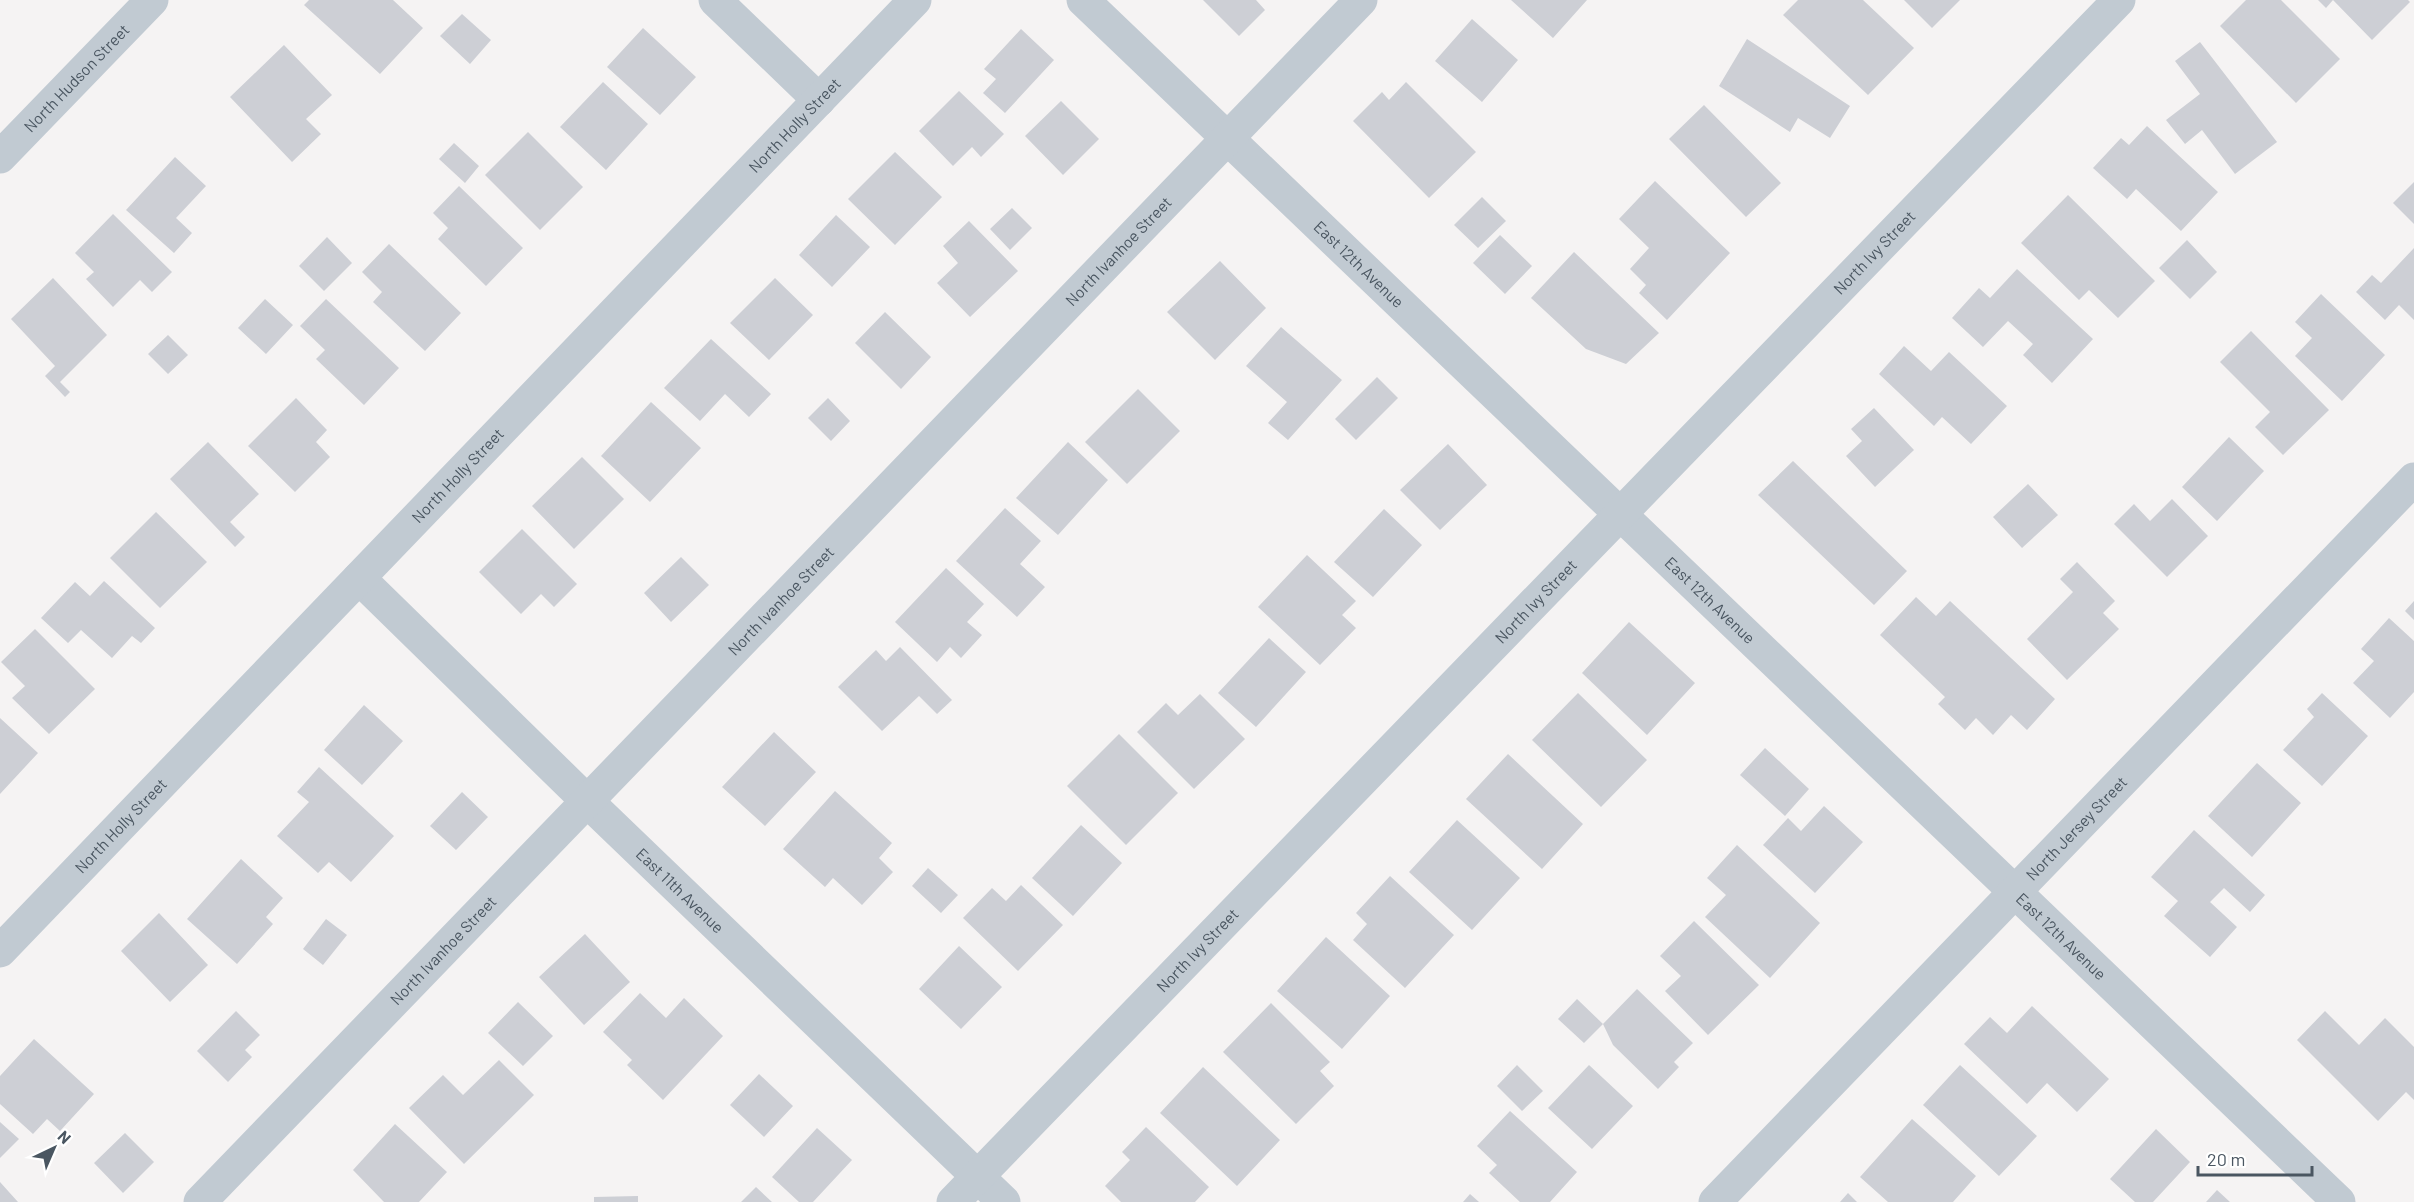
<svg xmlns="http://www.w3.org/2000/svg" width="2414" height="1202" font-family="Barlow,sans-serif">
<rect width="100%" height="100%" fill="#f5f3f3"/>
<path fill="#cdcfd5" d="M309,0H393L423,28L380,74L304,5Z
M1203,0H1256L1265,10L1239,36Z
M1511,0H1587L1553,38Z
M1798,0H1863L1914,48L1868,95L1783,15Z
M1904,0H1960L1932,28Z
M2246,0H2281L2340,59L2296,103L2220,26Z
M2318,0H2408L2410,2L2372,40L2333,0L2326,8Z
M462,14L491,40L470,64L440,36Z
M1472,19L1518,60L1482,102L1435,61Z
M643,28L696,77L660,115L607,67Z
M1021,29L1054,60L1005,113L983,93L996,79L984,69Z
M1747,39L1850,106L1830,138L1798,118L1790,132L1719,86Z
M2200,42L2277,142L2235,174L2202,130L2185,144L2166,120L2200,94L2175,61Z
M284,45L332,95L306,119L321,134L292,162L230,97Z
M603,82L648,124L606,170L560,127Z
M1406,82L1476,152L1429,198L1353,121L1382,92L1389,100Z
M959,91L1004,134L981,157L972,147L953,166L919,131Z
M1061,101L1099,139L1063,175L1025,136Z
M1704,105L1781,183L1746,217L1669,139Z
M2147,126L2218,192L2181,231L2136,189L2127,199L2093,168L2121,138L2129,145Z
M528,132L583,187L540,230L485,175Z
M454,143L479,166L465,183L439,159Z
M895,152L942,197L895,245L848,199Z
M175,157L206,186L176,218L192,233L174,253L126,210Z
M1655,181L1730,253L1667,320L1639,293L1646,285L1630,269L1649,248L1619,219Z
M2414,182V224L2393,203Z
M459,186L523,248L486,286L438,239L448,228L433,213Z
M2068,195L2155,281L2118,318L2089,290L2079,300L2021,243Z
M1482,197L1506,221L1478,248L1454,225Z
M1012,208L1032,228L1010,250L990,229Z
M113,214L172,272L152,292L140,280L113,307L86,279L94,272L75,253Z
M836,215L870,247L832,287L799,255Z
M969,221L1018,271L970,317L937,283L958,263L943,246Z
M1500,235L1532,266L1505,294L1473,263Z
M327,237L352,263L324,291L299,266Z
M2187,240L2217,272L2190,299L2159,268Z
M389,244L461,313L425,351L373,302L382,292L362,272Z
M2414,248V320L2399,305L2385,320L2356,292L2372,275L2381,283Z
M1574,252L1659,333L1626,364L1586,349L1531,298Z
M1220,261L1266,308L1215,360L1167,312Z
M2017,269L2093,339L2052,383L2023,355L2033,344L2008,321L1983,347L1952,318L1979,288L1990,298Z
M53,278L107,335L60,382L70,392L65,397L45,376L55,366L11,319Z
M775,278L813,315L769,360L730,323Z
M2321,294L2385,355L2342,401L2295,356L2312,338L2295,322Z
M265,299L293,325L266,354L238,328Z
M326,299L399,368L364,405L316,359L325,350L300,326Z
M885,312L931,357L901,389L855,343Z
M1281,327L1342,380L1288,440L1268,423L1287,402L1246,366Z
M2251,331L2329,410L2283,455L2255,427L2270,412L2220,362Z
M168,335L188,355L168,374L148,354Z
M711,339L771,394L749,417L725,394L700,421L664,388Z
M1904,346L1931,371L1949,352L2007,406L1971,444L1942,417L1934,426L1879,374Z
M1377,377L1398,398L1356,440L1335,419Z
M1138,389L1180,431L1127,484L1085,442Z
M296,398L327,430L316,442L330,457L295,492L248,446Z
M828,398L850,421L831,441L808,418Z
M651,402L701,448L650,502L601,456Z
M1874,408L1914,450L1875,487L1846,456L1862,441L1851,429Z
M2229,437L2264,471L2217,521L2182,487Z
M208,442L259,494L230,522L245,537L235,547L170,479Z
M1068,442L1108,480L1058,535L1016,498Z
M1448,444L1487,485L1440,530L1400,490Z
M582,457L624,499L574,549L532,506Z
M1793,461L1907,571L1874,605L1758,495Z
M2028,484L2058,515L2022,548L1993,517Z
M2172,499L2208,536L2167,577L2114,524L2134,504L2150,521Z
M1005,508L1041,541L1020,564L1045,587L1017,617L956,561Z
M1384,509L1422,545L1373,597L1334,562Z
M156,512L207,562L160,608L110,558Z
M522,529L577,584L554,607L541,594L521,614L479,572Z
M1307,555L1356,601L1342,615L1356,628L1320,665L1258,607Z
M681,557L709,585L671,622L644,593Z
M2077,562L2115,601L2103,613L2119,629L2067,680L2027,639L2073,592L2060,579Z
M946,568L984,604L967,622L982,635L961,658L950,647L937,662L895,622Z
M104,581L155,628L141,643L132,636L112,658L81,630L68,643L41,618L75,582L90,596Z
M1916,597L1936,616L1950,601L2055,699L2027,730L2011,715L1993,735L1976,718L1965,730L1938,704L1945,697L1880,635Z
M2414,601V620L2405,611Z
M2389,618L2414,641V692L2390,718L2353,683L2374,661L2361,649Z
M1629,622L1695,683L1647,735L1582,673Z
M35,629L95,689L49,734L12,698L25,686L1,662Z
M1269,638L1306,672L1256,727L1218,693Z
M900,647L952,700L937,714L919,696L882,731L838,687L876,650L886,661Z
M1578,693L1647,760L1601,807L1532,740Z
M2322,693L2368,736L2322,786L2283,750L2314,717L2307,709Z
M1200,694L1245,739L1194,789L1137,732L1166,703L1178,715Z
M364,705L403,741L362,785L324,750Z
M0,718L38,753L0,794Z
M774,732L816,772L765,826L722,787Z
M1119,734L1178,793L1126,845L1067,786Z
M1765,748L1809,789L1785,816L1740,775Z
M1508,754L1583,824L1542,869L1466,799Z
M2257,763L2301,803L2252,857L2208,816Z
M319,767L394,836L351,882L329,862L318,873L277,836L309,802L297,792Z
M835,791L892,843L879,858L893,872L862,905L833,878L825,887L783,849Z
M462,792L488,817L456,850L430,826Z
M1824,806L1863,842L1815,893L1763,845L1788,818L1801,831Z
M1457,820L1520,878L1472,930L1409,872Z
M1081,825L1122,863L1073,916L1032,878Z
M2194,830L2265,895L2250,912L2224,888L2210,902L2237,927L2210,957L2164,916L2178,901L2151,877Z
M1737,845L1820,923L1770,978L1705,917L1726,895L1707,878Z
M241,859L283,898L266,917L273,924L237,964L187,919Z
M928,868L958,895L941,913L912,886Z
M1390,876L1454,935L1405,988L1353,940L1367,924L1356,913Z
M1021,885L1063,925L1018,971L963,918L992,888L1006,901Z
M159,913L208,965L170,1002L121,951Z
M326,919L347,935L323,965L303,949Z
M1694,921L1759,985L1708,1035L1665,991L1681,976L1660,956Z
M585,934L630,982L584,1025L539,977Z
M1326,937L1390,996L1342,1049L1277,991Z
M959,946L1002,987L961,1029L919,989Z
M1637,989L1693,1043L1674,1062L1679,1067L1658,1089L1613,1045L1603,1024Z
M640,993L666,1018L684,998L723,1036L663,1100L627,1065L632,1060L603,1032Z
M1577,999L1603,1024L1584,1043L1558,1019Z
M518,1002L553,1036L523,1066L488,1033Z
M1271,1003L1330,1062L1320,1071L1334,1086L1296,1124L1223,1052Z
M2032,1006L2109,1079L2077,1112L2047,1083L2027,1104L1964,1044L1990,1017L2007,1033Z
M236,1011L260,1035L245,1050L252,1057L228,1082L197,1051Z
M2325,1011L2359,1045L2385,1018L2414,1047V1100L2406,1092L2378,1121L2297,1040Z
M34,1039L94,1094L60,1131L47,1119L33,1134L0,1104V1076Z
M499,1060L534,1095L464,1164L409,1108L443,1075L463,1095Z
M1517,1065L1543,1091L1522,1111L1497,1086Z
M1589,1065L1633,1106L1592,1149L1548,1108Z
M1960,1065L2037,1136L1999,1176L1923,1105Z
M1203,1067L1280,1140L1237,1186L1160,1113Z
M759,1074L793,1106L764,1137L730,1105Z
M1510,1111L1577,1172L1550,1202H1520L1489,1173L1497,1165L1477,1146Z
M1912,1119L1976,1176L1953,1202H1888L1860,1177Z
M0,1122L19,1139L0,1158Z
M395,1124L447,1172L419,1202H384L353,1170Z
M1146,1127L1209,1187L1195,1202H1121L1105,1186L1130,1160L1122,1152Z
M817,1128L852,1160L813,1202H799L772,1177Z
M2156,1129L2190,1162L2153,1202H2135L2110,1179Z
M125,1133L154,1162L123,1193L94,1163Z
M0,1182L18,1202H0Z
M756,1187L772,1202H741Z
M2217,1190L2230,1202H2206Z
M1848,1193L1857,1202H1840Z
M1470,1194L1479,1202H1463Z
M638,1196V1202H594V1197Z"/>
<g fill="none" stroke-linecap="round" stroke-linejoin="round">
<g stroke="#c1cad2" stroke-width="33">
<path d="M715,0L819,100"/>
<path id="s1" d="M1083,0L2339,1202"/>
<path id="s2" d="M0,157L152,0"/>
<path id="s3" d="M359,578L587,801L1004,1202"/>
<path id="s4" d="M0,951L915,0"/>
<path id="s5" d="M200,1202L1361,0"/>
<path id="s6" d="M953,1202L2119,0"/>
<path id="s7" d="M1715,1202L2414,479"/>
</g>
</g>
<g text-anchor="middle" stroke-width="4.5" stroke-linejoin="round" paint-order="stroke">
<g font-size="16" fill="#4a5661" stroke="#fff">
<text dy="6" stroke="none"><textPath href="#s2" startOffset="110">North Hudson Street</textPath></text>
<text dy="6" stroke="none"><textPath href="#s4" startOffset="1146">North Holly Street</textPath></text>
<text dy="6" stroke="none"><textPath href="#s5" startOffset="1322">North Ivanhoe Street</textPath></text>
<text dy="6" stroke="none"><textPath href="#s6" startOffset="1323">North Ivy Street</textPath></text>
<text dy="6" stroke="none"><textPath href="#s1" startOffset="382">East 12th Avenue</textPath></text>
<text dy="6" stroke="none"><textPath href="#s4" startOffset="660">North Holly Street</textPath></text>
<text dy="6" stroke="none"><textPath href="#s5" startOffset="836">North Ivanhoe Street</textPath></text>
<text dy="6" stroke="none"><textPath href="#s6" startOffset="837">North Ivy Street</textPath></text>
<text dy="6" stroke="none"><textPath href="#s1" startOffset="868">East 12th Avenue</textPath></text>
<text dy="6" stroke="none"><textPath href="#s4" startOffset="174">North Holly Street</textPath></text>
<text dy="6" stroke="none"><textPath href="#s7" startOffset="520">North Jersey Street</textPath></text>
<text dy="6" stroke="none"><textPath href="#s3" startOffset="448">East 11th Avenue</textPath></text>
<text dy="6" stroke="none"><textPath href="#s1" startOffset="1354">East 12th Avenue</textPath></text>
<text dy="6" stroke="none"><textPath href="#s6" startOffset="351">North Ivy Street</textPath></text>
<text dy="6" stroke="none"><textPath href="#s5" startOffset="350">North Ivanhoe Street</textPath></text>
</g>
</g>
<g transform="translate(54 1148) rotate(44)" stroke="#ffffff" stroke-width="4.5" paint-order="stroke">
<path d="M0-4.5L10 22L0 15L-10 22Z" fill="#4a5661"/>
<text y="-9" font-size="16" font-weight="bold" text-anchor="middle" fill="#4a5661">N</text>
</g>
<path d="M2198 1166v9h114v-9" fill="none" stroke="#4a5661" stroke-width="3"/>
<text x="2207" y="1166" font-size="18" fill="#4a5661" stroke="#ffffff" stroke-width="4.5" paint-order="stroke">20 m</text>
</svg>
